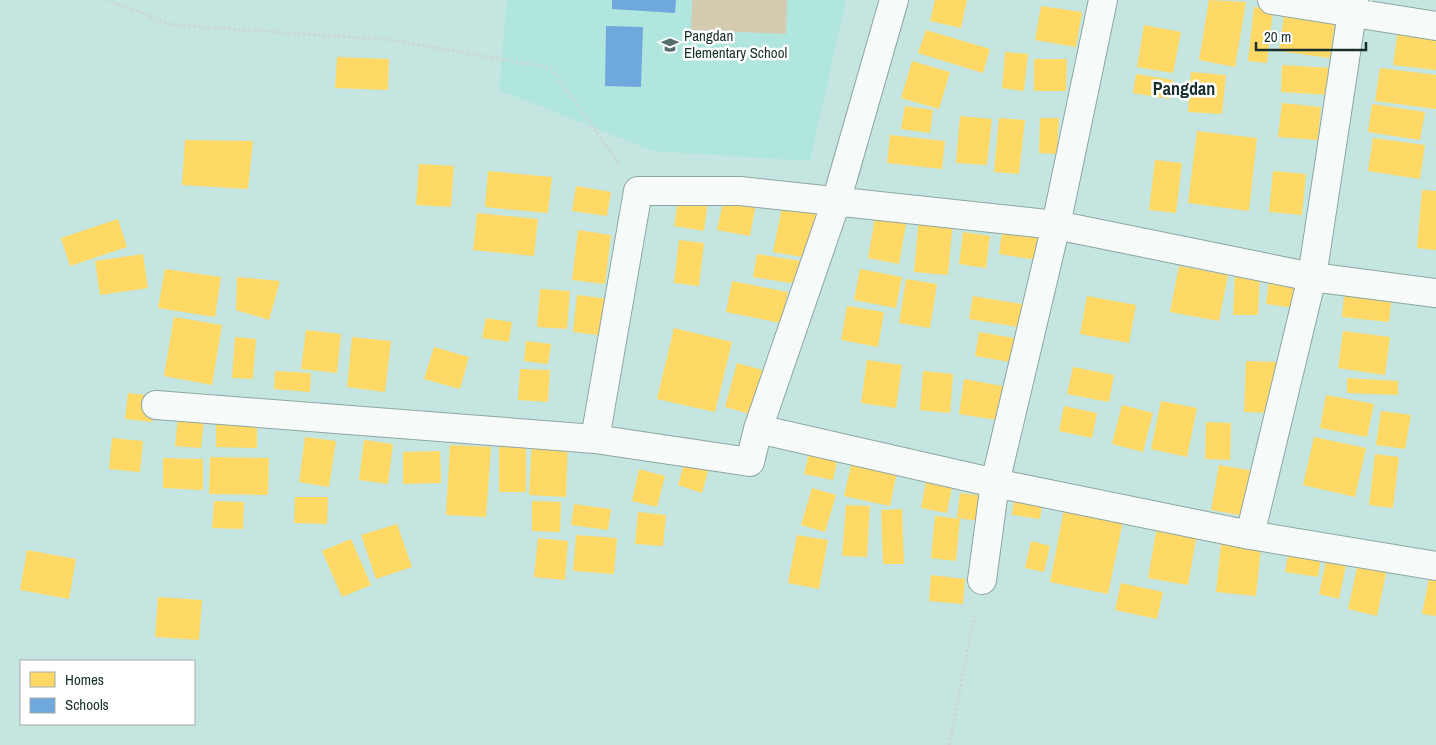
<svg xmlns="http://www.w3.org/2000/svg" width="1436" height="745" font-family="'Archivo Narrow',sans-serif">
<rect width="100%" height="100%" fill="#c4e5e0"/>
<path fill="#b1e6df" d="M507,0H846L810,161L653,151L499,90Z"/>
<path fill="#d4cbb1" d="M692,0H787L786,34L691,30Z"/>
<path fill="#ffd966" d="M935,0H967L961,28L930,21Z
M1209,0L1246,2L1235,67L1199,60Z
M1041,6L1082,12L1076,47L1035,40Z
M1254,7L1273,9L1267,63L1248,61Z
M1285,8L1336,15L1330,58L1279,51Z
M1399,23L1436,28V70L1393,65Z
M1144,25L1181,32L1173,73L1137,67Z
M926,30L990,49L983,73L918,53Z
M1005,52L1028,54L1024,91L1002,88Z
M337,57L389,59L388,90L335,88Z
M1034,59H1067L1066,91H1034Z
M912,61L950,72L939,109L901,98Z
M1282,65L1332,68L1330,95L1281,92Z
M1380,68L1436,75V109L1375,101Z
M1191,72L1226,75L1222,114L1188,112Z
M1136,74L1173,80L1169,99L1133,93Z
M1282,103L1321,107L1318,140L1278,137Z
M1372,104L1425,112L1420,140L1368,132Z
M905,106L933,110L930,133L901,129Z
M960,116L992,119L987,165L956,163Z
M999,118L1025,120L1019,174L994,172Z
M1040,118H1059L1057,154L1039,153Z
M1197,131L1257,138L1249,211L1188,203Z
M890,135L945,141L942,169L887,163Z
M1373,138L1425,145L1420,179L1368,171Z
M185,140L253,141L248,189L182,185Z
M1155,160L1182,163L1176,213L1149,210Z
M419,164L454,166L451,207L416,205Z
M488,171L552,177L548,213L485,207Z
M1273,171L1306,174L1302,215L1269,212Z
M576,186L611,192L607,216L572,211Z
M1422,190L1436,191V250L1417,248Z
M725,193L757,198L750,236L717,230Z
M679,195L708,200L704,231L674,226Z
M783,202L822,210L808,258L773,252Z
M477,213L538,219L534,256L473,250Z
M919,217L953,221L948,275L914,272Z
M875,218L906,224L899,264L868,258Z
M118,219L127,247L70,266L61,238Z
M578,230L611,235L605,284L572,280Z
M963,232L990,236L986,268L959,264Z
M1002,232L1048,239L1044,261L999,254Z
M679,240L704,243L699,286L674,283Z
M143,254L148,288L100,295L95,261Z
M757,254L801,261L797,284L753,277Z
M1179,266L1228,275L1219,321L1170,312Z
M165,269L221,277L215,317L158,308Z
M860,269L902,277L896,308L854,300Z
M1235,271L1260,272L1258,315H1233Z
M1270,273L1298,277L1294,308L1266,304Z
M237,277L280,281L269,320L236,310Z
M906,279L937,284L930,328L899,323Z
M732,281L788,292L781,323L726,312Z
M1345,287L1392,292L1389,322L1342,317Z
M540,289L570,291L567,329L537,327Z
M577,295L610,299L606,336L573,332Z
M973,296L1034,306L1030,329L969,319Z
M1087,296L1136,305L1129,343L1080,334Z
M847,306L884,312L878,347L841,340Z
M174,317L222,325L212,385L164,376Z
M486,318L512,322L509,342L482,338Z
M674,328L732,342L715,412L657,399Z
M306,330L341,334L337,373L301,369Z
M1343,331L1390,337L1385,375L1338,368Z
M979,332L1020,339L1016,363L975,356Z
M235,337L256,339L253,379L232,378Z
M352,337L391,341L385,392L347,387Z
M526,341L551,344L548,364L524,361Z
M434,347L469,357L460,389L424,379Z
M867,360L902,365L896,408L861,403Z
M1246,361L1278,362L1275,413L1244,412Z
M737,363L773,373L761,417L725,407Z
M1073,367L1114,375L1109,402L1067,394Z
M520,369L550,370L548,402L518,400Z
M275,371L311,373L310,392L274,389Z
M923,371L953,374L950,413L920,410Z
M1347,378L1398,381V395L1347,393Z
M964,379L1008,387L1003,421L959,414Z
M128,393L155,396L152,422L125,419Z
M1326,395L1374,404L1367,437L1320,428Z
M1161,401L1197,408L1187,457L1151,449Z
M1122,405L1153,413L1143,452L1112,444Z
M1064,406L1097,413L1092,438L1059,431Z
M1381,411L1411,415L1405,449L1376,445Z
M178,417L204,420L201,448L175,446Z
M216,421L257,422V448L216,447Z
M1206,422L1231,423L1230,460L1205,459Z
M305,437L336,441L329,487L299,482Z
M1314,437L1366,448L1355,497L1303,485Z
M112,438L143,441L140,472L109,469Z
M364,440L393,444L388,484L359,480Z
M499,440H526V492H499Z
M532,440L568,441L566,497L529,495Z
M450,445L491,447L486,517L446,515Z
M811,445L839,452L833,480L804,474Z
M440,451L441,483L403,484V452Z
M854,452L899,462L890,506L844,496Z
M1375,454L1399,457L1393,508L1369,505Z
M210,457L269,458L268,495L209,494Z
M163,458L203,459V490L163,488Z
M684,464L708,471L702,493L678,485Z
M1219,465L1254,471L1245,516L1211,510Z
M639,469L665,476L657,507L632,501Z
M928,471L954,477L947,513L921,508Z
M812,488L836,495L825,532L801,525Z
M960,493L983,496L980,521L957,518Z
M1015,495L1043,499L1040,519L1012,515Z
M295,497H328L327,524L294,523Z
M214,501L244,502L243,529L212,528Z
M532,501L561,502L560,532L532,531Z
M574,504L611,509L608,530L571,525Z
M1065,504L1124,516L1108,594L1050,582Z
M846,505L870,506L867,557L842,556Z
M902,509L904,564H883L881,510Z
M638,512L666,515L663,546L635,544Z
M935,516L960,519L956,561L931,558Z
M1158,521L1198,528L1188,585L1148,578Z
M397,524L412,567L376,579L361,535Z
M576,535L617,538L614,574L573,571Z
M797,535L828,540L819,589L788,583Z
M538,538L568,541L565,580L534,577Z
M351,539L371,585L342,597L322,551Z
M1031,541L1050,546L1044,572L1025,568Z
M1221,544L1261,548L1256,596L1216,592Z
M1290,545L1322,550L1318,577L1285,572Z
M27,550L76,559L69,599L20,590Z
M1328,552L1348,556L1339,599L1319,594Z
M1358,563L1387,569L1377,616L1348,609Z
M1430,573L1436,574V616L1422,614Z
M931,575L965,579L963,604L929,601Z
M1121,583L1163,592L1157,619L1115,610Z
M158,597L202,600L199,640L155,637Z"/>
<path fill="#6fa8dc" d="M612,0H676L675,13L612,9Z
M606,26L643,27L641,87L605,86Z"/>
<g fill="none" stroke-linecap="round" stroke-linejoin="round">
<g stroke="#8da6a3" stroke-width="30">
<path id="minor" d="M1272,0L1436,26
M156,405L595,439L750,462L758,429L836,202L894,0
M758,429L995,483L1250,535L1436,566
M595,439L638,191H740L1056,225L1312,277L1436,293
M1250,535L1312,277L1354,0
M982,580L995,483L1056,225L1103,0"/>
</g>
<path stroke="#ccd6d5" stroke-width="3" stroke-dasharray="2.5 2.5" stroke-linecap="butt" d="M108,0L172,25L392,40L551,68L620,165
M949,745L975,612"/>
<use href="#minor" stroke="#f6fbfa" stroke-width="28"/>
</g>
<defs>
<g id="school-bare" transform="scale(1.35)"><path d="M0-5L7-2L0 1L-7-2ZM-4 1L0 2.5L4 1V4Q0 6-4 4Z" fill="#546f6c" stroke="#fff" stroke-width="2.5" paint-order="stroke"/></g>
</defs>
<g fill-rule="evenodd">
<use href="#school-bare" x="670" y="45"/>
</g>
<g text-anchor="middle" stroke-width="5" stroke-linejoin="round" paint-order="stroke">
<g font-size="15" fill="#18302d" stroke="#fff" text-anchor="start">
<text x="684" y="41">Pangdan<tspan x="684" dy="17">Elementary School</tspan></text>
</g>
<g font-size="18" font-weight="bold" fill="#18302d" stroke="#fff">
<text x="1184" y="95">Pangdan</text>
</g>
</g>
<rect x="20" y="660" width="175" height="65" fill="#ffffff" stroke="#a3acab"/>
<rect x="30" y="672" width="25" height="15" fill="#ffd966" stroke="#a3acab"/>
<text x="65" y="685" font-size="15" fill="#18302d">Homes</text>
<rect x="30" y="698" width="25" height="15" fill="#6fa8dc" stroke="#a3acab"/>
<text x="65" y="710" font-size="15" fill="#18302d">Schools</text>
<path d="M1256 42v8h110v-8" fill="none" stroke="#18302d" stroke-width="2.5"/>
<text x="1264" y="42" font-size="15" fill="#18302d" stroke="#ffffff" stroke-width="4" paint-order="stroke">20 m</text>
</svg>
